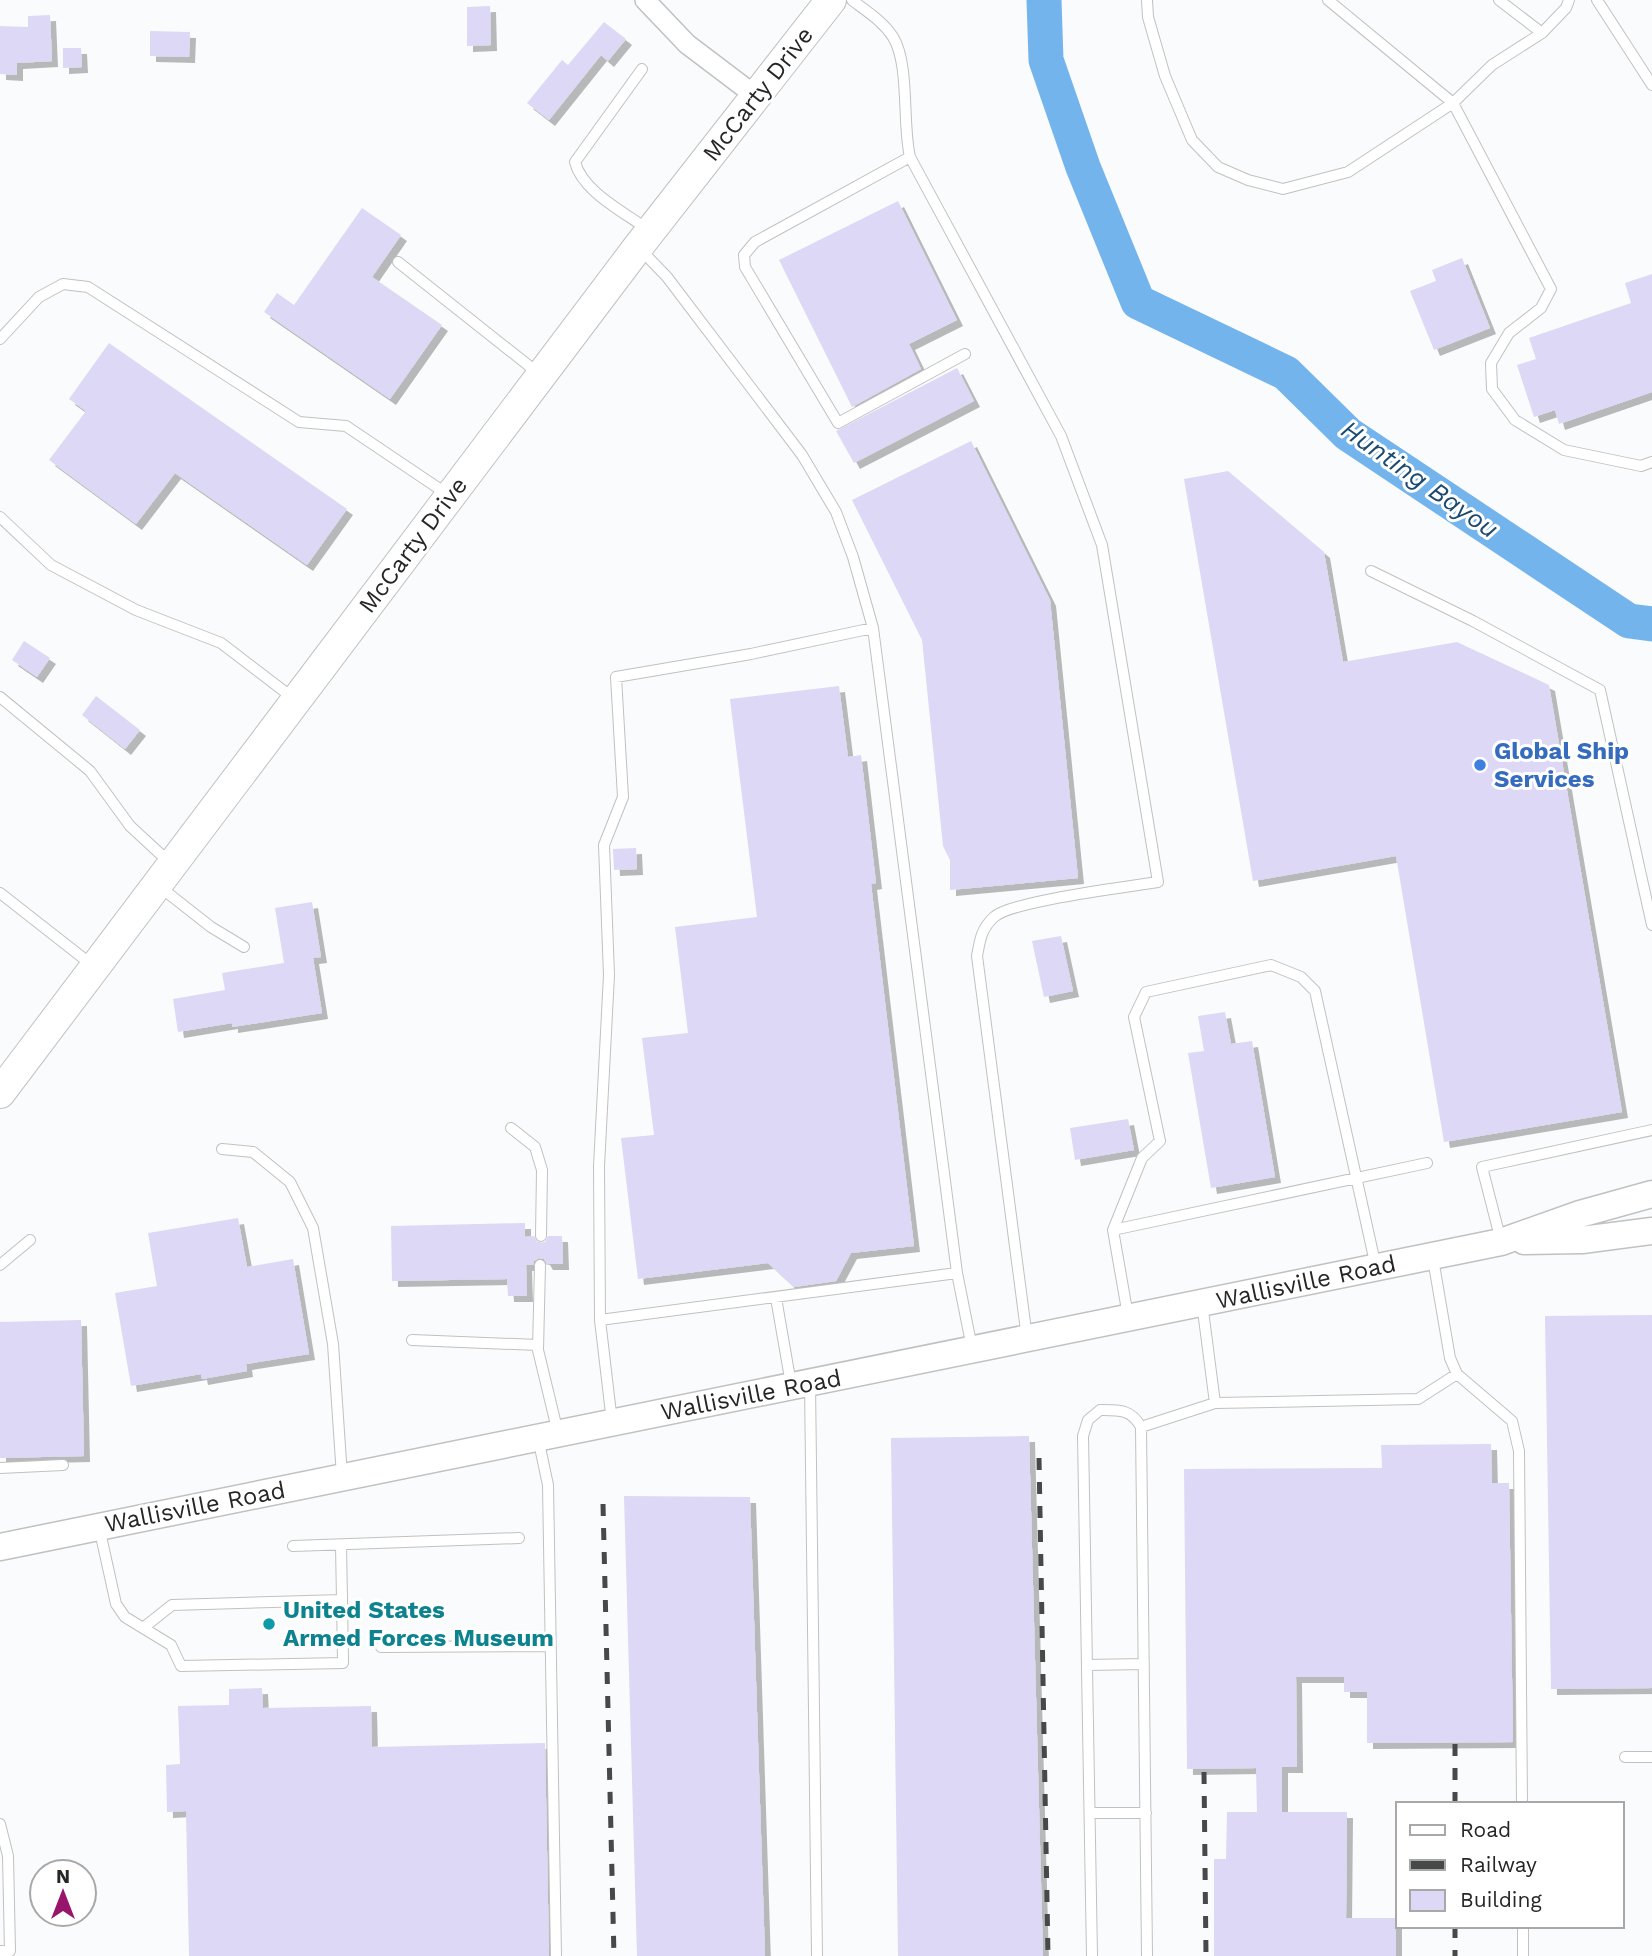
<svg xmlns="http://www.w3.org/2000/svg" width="1652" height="1956" font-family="'Work Sans',sans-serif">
<defs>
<filter id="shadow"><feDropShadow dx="6" dy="6" stdDeviation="0" flood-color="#0004"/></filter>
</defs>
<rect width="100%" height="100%" fill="#fafbfc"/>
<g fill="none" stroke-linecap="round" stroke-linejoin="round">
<path stroke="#73b4ec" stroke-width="35" d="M1044,0L1046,60L1083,167L1138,302L1286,373L1348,434L1629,621L1652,624"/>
</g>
<path fill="#ddd8f6" filter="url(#shadow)" d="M490,6L491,45L467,46V7Z
M50,15L52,61L17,63V75L0,74V26L28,27V16Z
M604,22L626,39L608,61L601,55L549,120L527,103L562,60L568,65Z
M150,31L190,32L189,57L150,56Z
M63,48H81L82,67L63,68Z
M898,201L957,320L909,344L921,369L852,407L779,260Z
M362,208L401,235L372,277L442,325L390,399L264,312L277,293L294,305Z
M1462,258L1490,328L1434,350L1410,291L1436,281L1432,270Z
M1652,274V392L1559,424L1555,410L1534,417L1517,365L1536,359L1529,338L1631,303L1625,283Z
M109,343L347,509L307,565L175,473L136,524L49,460L86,411L69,399Z
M957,368L974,401L854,463L836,431Z
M971,441L1050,600L1078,878L950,890V860L943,846L922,640L852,500Z
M1228,471L1324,552L1343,662L1457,642L1549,685L1622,1112L1444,1142L1396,856L1253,881L1184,479Z
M24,641L50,658L37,677L12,660Z
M839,686L848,757L861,755L876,883L871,884L914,1246L851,1253L836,1281L794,1287L768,1263L638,1279L621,1138L654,1135L642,1038L688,1033L675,927L757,917L730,699Z
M96,696L140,730L125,749L82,715Z
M636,848L637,869L614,870L613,849Z
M312,902L321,957L313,958L322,1013L232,1027V1023L178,1032L173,999L225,990L222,973L284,963L275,908Z
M1061,936L1073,991L1044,997L1032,941Z
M1225,1012L1231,1044L1252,1041L1275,1177L1211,1188L1188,1053L1204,1051L1198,1016Z
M1128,1119L1134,1150L1075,1160L1070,1128Z
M238,1218L247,1267L293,1259L309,1354L246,1364L247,1371L202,1379L201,1374L131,1386L115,1293L157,1286L148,1233Z
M525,1223V1237L534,1236L538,1243L545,1242L548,1236H562L563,1264H547L544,1259L539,1258L534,1261L533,1265H526L527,1296H508L507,1279L392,1281L391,1226Z
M1652,1315V1688L1551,1689L1545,1316Z
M81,1320L84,1456L0,1458V1322Z
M1029,1436L1043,1956H898L891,1438Z
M1491,1444L1492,1483H1509L1513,1742L1367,1743V1692H1344V1677H1296L1297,1767H1282V1812H1347L1346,1918H1396V1956H1214V1859H1226L1227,1812H1257L1256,1768L1187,1769L1184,1469L1382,1468L1381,1445Z
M624,1496L750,1497L765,1956H637Z
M262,1688L263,1708L371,1706L372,1747L545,1743L549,1956H189L186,1811L167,1812L166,1765L180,1764L178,1706L229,1705V1689Z"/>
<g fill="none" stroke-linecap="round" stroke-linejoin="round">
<g stroke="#c0c1c2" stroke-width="12">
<path id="service" d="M852,0C866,11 883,21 893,37C910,65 902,123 910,157L1061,436L1102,545L1158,882C1128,887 1011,901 994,917C981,929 980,940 977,956L1027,1338
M1147,0L1148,17L1165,76L1192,140L1218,167L1248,180L1283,189L1348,172L1453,103L1492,65L1542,33L1566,8L1569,0
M1328,0L1453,103L1551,289L1541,308L1509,333L1491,363L1492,389L1515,420L1564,450L1641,466L1652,462
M1499,0L1542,33
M1597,0L1652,85
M642,69L575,162C582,191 624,212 647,229
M910,157L755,242L744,255L745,267L838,423L965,354
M398,262L538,373
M0,339L39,297L63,284L88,287L299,422L346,426L447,494
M0,517L51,565L136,610L221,643L293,698
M1371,571L1473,621L1600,690L1652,925
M0,697L90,771L130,826L169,862
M160,887L211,927L244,947
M0,893L92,965
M511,1128L535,1147L542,1170L541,1236
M222,1149L253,1152L290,1182L313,1228L333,1344L342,1476
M1113,1230L1427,1163
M1501,1241L1482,1167L1652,1130
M1433,1259L1450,1358L1457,1374
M0,1265L30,1240
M540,1265L538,1350L558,1433
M957,1273L972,1348
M776,1298L791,1384
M1202,1303L1215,1403
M1128,1316L1113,1230L1142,1158L1160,1141L1134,1017L1146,992L1271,965L1301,977L1315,991L1376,1267
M600,1320L599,1166L609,975L604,845L623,797L616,677L751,654L873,628
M412,1340L538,1345
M810,1383L817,1956
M612,1422L600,1320L957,1273L873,628L853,557L836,512L802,455L667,277L641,250
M1141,1427L1215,1403L1418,1399L1457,1374L1512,1421L1519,1451L1522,1804
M538,1438L548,1485L556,1956
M0,1468L63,1465
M99,1527L116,1604L125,1617L171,1645L181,1666L343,1663L342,1600L172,1605L143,1628
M341,1545L342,1600
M293,1546L519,1538
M381,1647L550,1646
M1087,1665L1144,1664
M1625,1757H1652
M1090,1813H1146
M0,1824L8,1856L10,1951H0
M1523,1926V1956
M1092,1956L1083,1436L1088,1420L1100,1410C1119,1410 1131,1409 1141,1427L1147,1956"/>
</g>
<g stroke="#c0c1c2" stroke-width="22">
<path id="minor" d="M645,0L687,44L757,97"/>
</g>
<g stroke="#c0c1c2" stroke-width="29">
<path id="secondary" d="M1524,1241L1582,1240L1652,1231
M0,1547L1501,1242L1580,1214L1652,1194"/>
</g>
<g stroke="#c0c1c2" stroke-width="32">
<path id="primary" d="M0,1093L638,247L831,0"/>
</g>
<use href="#service" stroke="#fff" stroke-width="10"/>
<use href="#minor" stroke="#fff" stroke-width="19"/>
<use href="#secondary" stroke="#fff" stroke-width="26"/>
<use href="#primary" stroke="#fff" stroke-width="30"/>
<path stroke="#474848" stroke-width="5" stroke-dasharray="12 12" stroke-linecap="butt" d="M1039,1458L1048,1956
M603,1504L614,1956
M1455,1744V1804
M1204,1772L1206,1956
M1455,1926V1956"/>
</g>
<circle fill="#3f7fe0" stroke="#fff" stroke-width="2.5" cx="1480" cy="765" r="7"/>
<circle fill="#0f9aa8" stroke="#fff" stroke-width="2.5" cx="269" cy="1624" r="7"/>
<g text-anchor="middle" stroke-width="6" stroke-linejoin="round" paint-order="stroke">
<g font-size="24" fill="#262626" stroke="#fff">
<text transform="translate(758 94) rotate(-52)" y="8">McCarty Drive</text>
<text transform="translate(413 545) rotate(-53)" y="8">McCarty Drive</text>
<text transform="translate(1306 1282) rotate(-12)" y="8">Wallisville Road</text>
<text transform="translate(751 1395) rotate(-11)" y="8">Wallisville Road</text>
<text transform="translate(195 1507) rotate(-11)" y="8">Wallisville Road</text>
</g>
<g font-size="24" font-weight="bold" fill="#366cbe" stroke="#fff" text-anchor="start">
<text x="1494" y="759">Global Ship<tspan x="1494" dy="28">Services</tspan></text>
</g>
<g font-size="24" font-weight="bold" fill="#0d838f" stroke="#fff" text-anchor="start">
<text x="283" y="1618">United States<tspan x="283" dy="28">Armed Forces Museum</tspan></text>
</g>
<g font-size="26" font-style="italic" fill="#1b4a70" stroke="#fff">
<text transform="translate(1420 479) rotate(35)" y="9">Hunting Bayou</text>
</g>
</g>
<rect x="1396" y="1802" width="228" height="126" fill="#ffffff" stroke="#a8a8a8" stroke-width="2"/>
<rect x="1410" y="1825" width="35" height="10" fill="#ffffff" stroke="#a8a8a8" stroke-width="2"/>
<text x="1460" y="1837" font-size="21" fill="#262626">Road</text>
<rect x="1410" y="1860" width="35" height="10" fill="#474848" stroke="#a8a8a8" stroke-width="2"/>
<text x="1460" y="1872" font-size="21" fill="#262626">Railway</text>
<rect x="1410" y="1890" width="35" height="21" fill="#ddd8f6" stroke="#a8a8a8" stroke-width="2"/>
<text x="1460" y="1907" font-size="21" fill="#262626">Building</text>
<g transform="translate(63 1893)"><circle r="33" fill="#ffffff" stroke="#a8a8a8" stroke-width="2"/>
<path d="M0-5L12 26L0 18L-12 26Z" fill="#97156b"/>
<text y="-10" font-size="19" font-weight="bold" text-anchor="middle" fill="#262626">N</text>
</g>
</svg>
